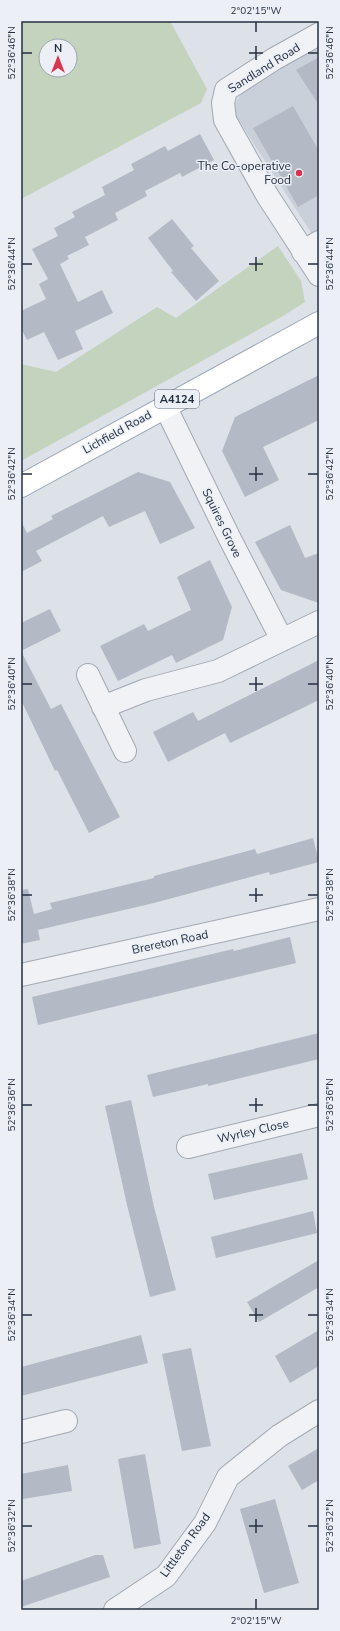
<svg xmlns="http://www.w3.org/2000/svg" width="340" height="1631" font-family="'Nunito Sans',sans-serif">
<rect width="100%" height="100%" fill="#dde1e8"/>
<path fill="#cad0da" d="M319,48V245L232,110L245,86Z"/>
<path fill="#c3d3bd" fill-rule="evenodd" d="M21,21H170L207,89L201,103L21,199ZM46,46H70V70H46Z
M278,246L301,281L305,302L283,316L21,461V364L56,372L157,307L176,318Z"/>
<path fill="#b3bac5" d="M319,57V105L296,70Z
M293,106L319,151V195L298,207L253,128Z
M200,134L214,160L182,177L180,173L145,191L147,196L115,213L118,220L85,237L89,245L67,256L69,259L60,264L78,302L102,290L113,313L75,331L83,349L58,360L44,332L27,340L21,328V311L46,299L39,284L48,279L32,249L58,236L54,228L75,217L72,212L105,195L102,187L134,170L131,164L165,146L168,151Z
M172,219L194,246L191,248L219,281L196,301L171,272L173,271L148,238Z
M319,375V420L263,447L279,480L245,497L222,451L235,417Z
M138,472L170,482L195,528L160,544L145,511L109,527L103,516L36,551L42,561L21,572V521L27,533L53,519L51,516Z
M290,525L305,558L319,553V603L281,590L255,542Z
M210,560L232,607L223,640L176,663L172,655L118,681L100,646L144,624L148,631L191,610L177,577Z
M50,609L61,631L21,651L51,709L61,704L120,817L89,833L57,770L55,771L21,700V623Z
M319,660V700L230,743L225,733L168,762L153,732L193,712L198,721Z
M313,838L319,862L270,875L269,872L154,903L38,930L40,940L21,944V890L28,889L34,914L52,909L50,903L154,878V876L255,849L257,854Z
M290,937L296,963L38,1025L32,997L233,949L234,951Z
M319,1033V1059L208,1086V1084L153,1097L147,1075Z
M131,1100L154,1207L176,1290L150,1297L127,1205L105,1106Z
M302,1153L308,1179L214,1200L208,1174Z
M313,1211L317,1233L216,1258L211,1237Z
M319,1260V1287L259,1322L247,1302Z
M319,1330V1366L290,1383L275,1356Z
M141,1335L148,1363L21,1396V1367Z
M191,1348L211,1446L182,1451L162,1354Z
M319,1448V1480L302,1490L288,1466Z
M145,1454L161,1544L134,1549L118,1459Z
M68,1465L72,1491L23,1499L21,1474Z
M275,1499L299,1583L264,1593L240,1509Z
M95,1555H103L110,1577L21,1607V1581Z"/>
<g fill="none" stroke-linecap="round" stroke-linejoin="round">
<g stroke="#a2a8b2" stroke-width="24">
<path id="street" d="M319,34L274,59L226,90L223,103L225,120L267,195L319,275
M303,252L319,242
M165,406L229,537L282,640
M88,675L125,751
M103,707L146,690L218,671L319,622
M21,975L319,909
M188,1147L319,1115
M21,1432L66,1421
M115,1610L166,1576L205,1523L228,1477L279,1436L319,1411"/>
</g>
<g stroke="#9ba6b5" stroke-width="24">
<path id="primary" d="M21,486L319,323"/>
</g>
<use href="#street" stroke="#f0f2f6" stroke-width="22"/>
<use href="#primary" stroke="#fff" stroke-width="22"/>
</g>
<path fill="none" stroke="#252f40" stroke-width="1.5" d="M256,22V32M256,46V60M22,53H32M249,53H263M308,53H318M256,257V271M22,264H32M249,264H263M308,264H318M256,467V481M22,474H32M249,474H263M308,474H318M256,677V691M22,684H32M249,684H263M308,684H318M256,888V902M22,895H32M249,895H263M308,895H318M256,1098V1112M22,1105H32M249,1105H263M308,1105H318M256,1308V1322M22,1315H32M249,1315H263M308,1315H318M256,1519V1533M22,1526H32M249,1526H263M308,1526H318M256,1599V1609"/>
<circle fill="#d93551" stroke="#ecf0f6" stroke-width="1.5" cx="299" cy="173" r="4"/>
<g text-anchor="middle" stroke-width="3" stroke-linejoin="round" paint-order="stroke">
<rect fill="#ecf0f6" stroke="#616977" stroke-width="1" x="155" y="390" width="44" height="18" rx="3"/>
<g font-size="11" font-weight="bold" fill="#252f40">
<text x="177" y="403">A4124</text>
</g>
<g font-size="12" fill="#252f40" stroke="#ecf0f6">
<text transform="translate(264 68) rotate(-32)" y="4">Sandland Road</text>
<text transform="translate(117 432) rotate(-29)" y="4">Lichfield Road</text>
<text transform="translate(222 523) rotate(64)" y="4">Squires Grove</text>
<text transform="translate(170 942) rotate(-12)" y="4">Brereton Road</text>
<text transform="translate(253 1131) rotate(-13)" y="4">Wyrley Close</text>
<text transform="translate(185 1545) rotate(-54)" y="4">Littleton Road</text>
</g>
<g font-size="12" fill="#252f40" stroke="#ecf0f6" text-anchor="end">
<text x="291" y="170">The Co-operative<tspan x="291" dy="14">Food</tspan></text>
</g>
</g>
<rect width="340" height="1631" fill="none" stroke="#ecf0f6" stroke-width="44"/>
<g transform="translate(58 58)"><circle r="19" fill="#ecf0f6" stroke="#9ca3ad"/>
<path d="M0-3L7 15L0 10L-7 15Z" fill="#d93551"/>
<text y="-6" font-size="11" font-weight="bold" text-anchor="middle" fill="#252f40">N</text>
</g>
<rect x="22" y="22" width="296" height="1587" fill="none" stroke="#252f40" stroke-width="1.5"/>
<g font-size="10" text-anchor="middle" fill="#252f40">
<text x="256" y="14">2°02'15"W</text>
<text transform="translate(11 53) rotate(-90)" y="4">52°36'46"N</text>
<text transform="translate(329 53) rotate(-90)" y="4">52°36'46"N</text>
<text transform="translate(11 264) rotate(-90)" y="4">52°36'44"N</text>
<text transform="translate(329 264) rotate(-90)" y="4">52°36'44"N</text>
<text transform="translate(11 474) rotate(-90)" y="4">52°36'42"N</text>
<text transform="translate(329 474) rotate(-90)" y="4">52°36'42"N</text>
<text transform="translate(11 684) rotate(-90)" y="4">52°36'40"N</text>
<text transform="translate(329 684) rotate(-90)" y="4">52°36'40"N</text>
<text transform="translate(11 895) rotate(-90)" y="4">52°36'38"N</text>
<text transform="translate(329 895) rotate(-90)" y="4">52°36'38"N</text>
<text transform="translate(11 1105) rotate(-90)" y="4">52°36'36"N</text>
<text transform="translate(329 1105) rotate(-90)" y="4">52°36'36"N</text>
<text transform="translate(11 1315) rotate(-90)" y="4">52°36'34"N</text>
<text transform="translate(329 1315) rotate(-90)" y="4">52°36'34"N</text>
<text transform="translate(11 1526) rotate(-90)" y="4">52°36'32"N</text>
<text transform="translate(329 1526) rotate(-90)" y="4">52°36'32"N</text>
<text x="256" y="1624">2°02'15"W</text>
</g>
</svg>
